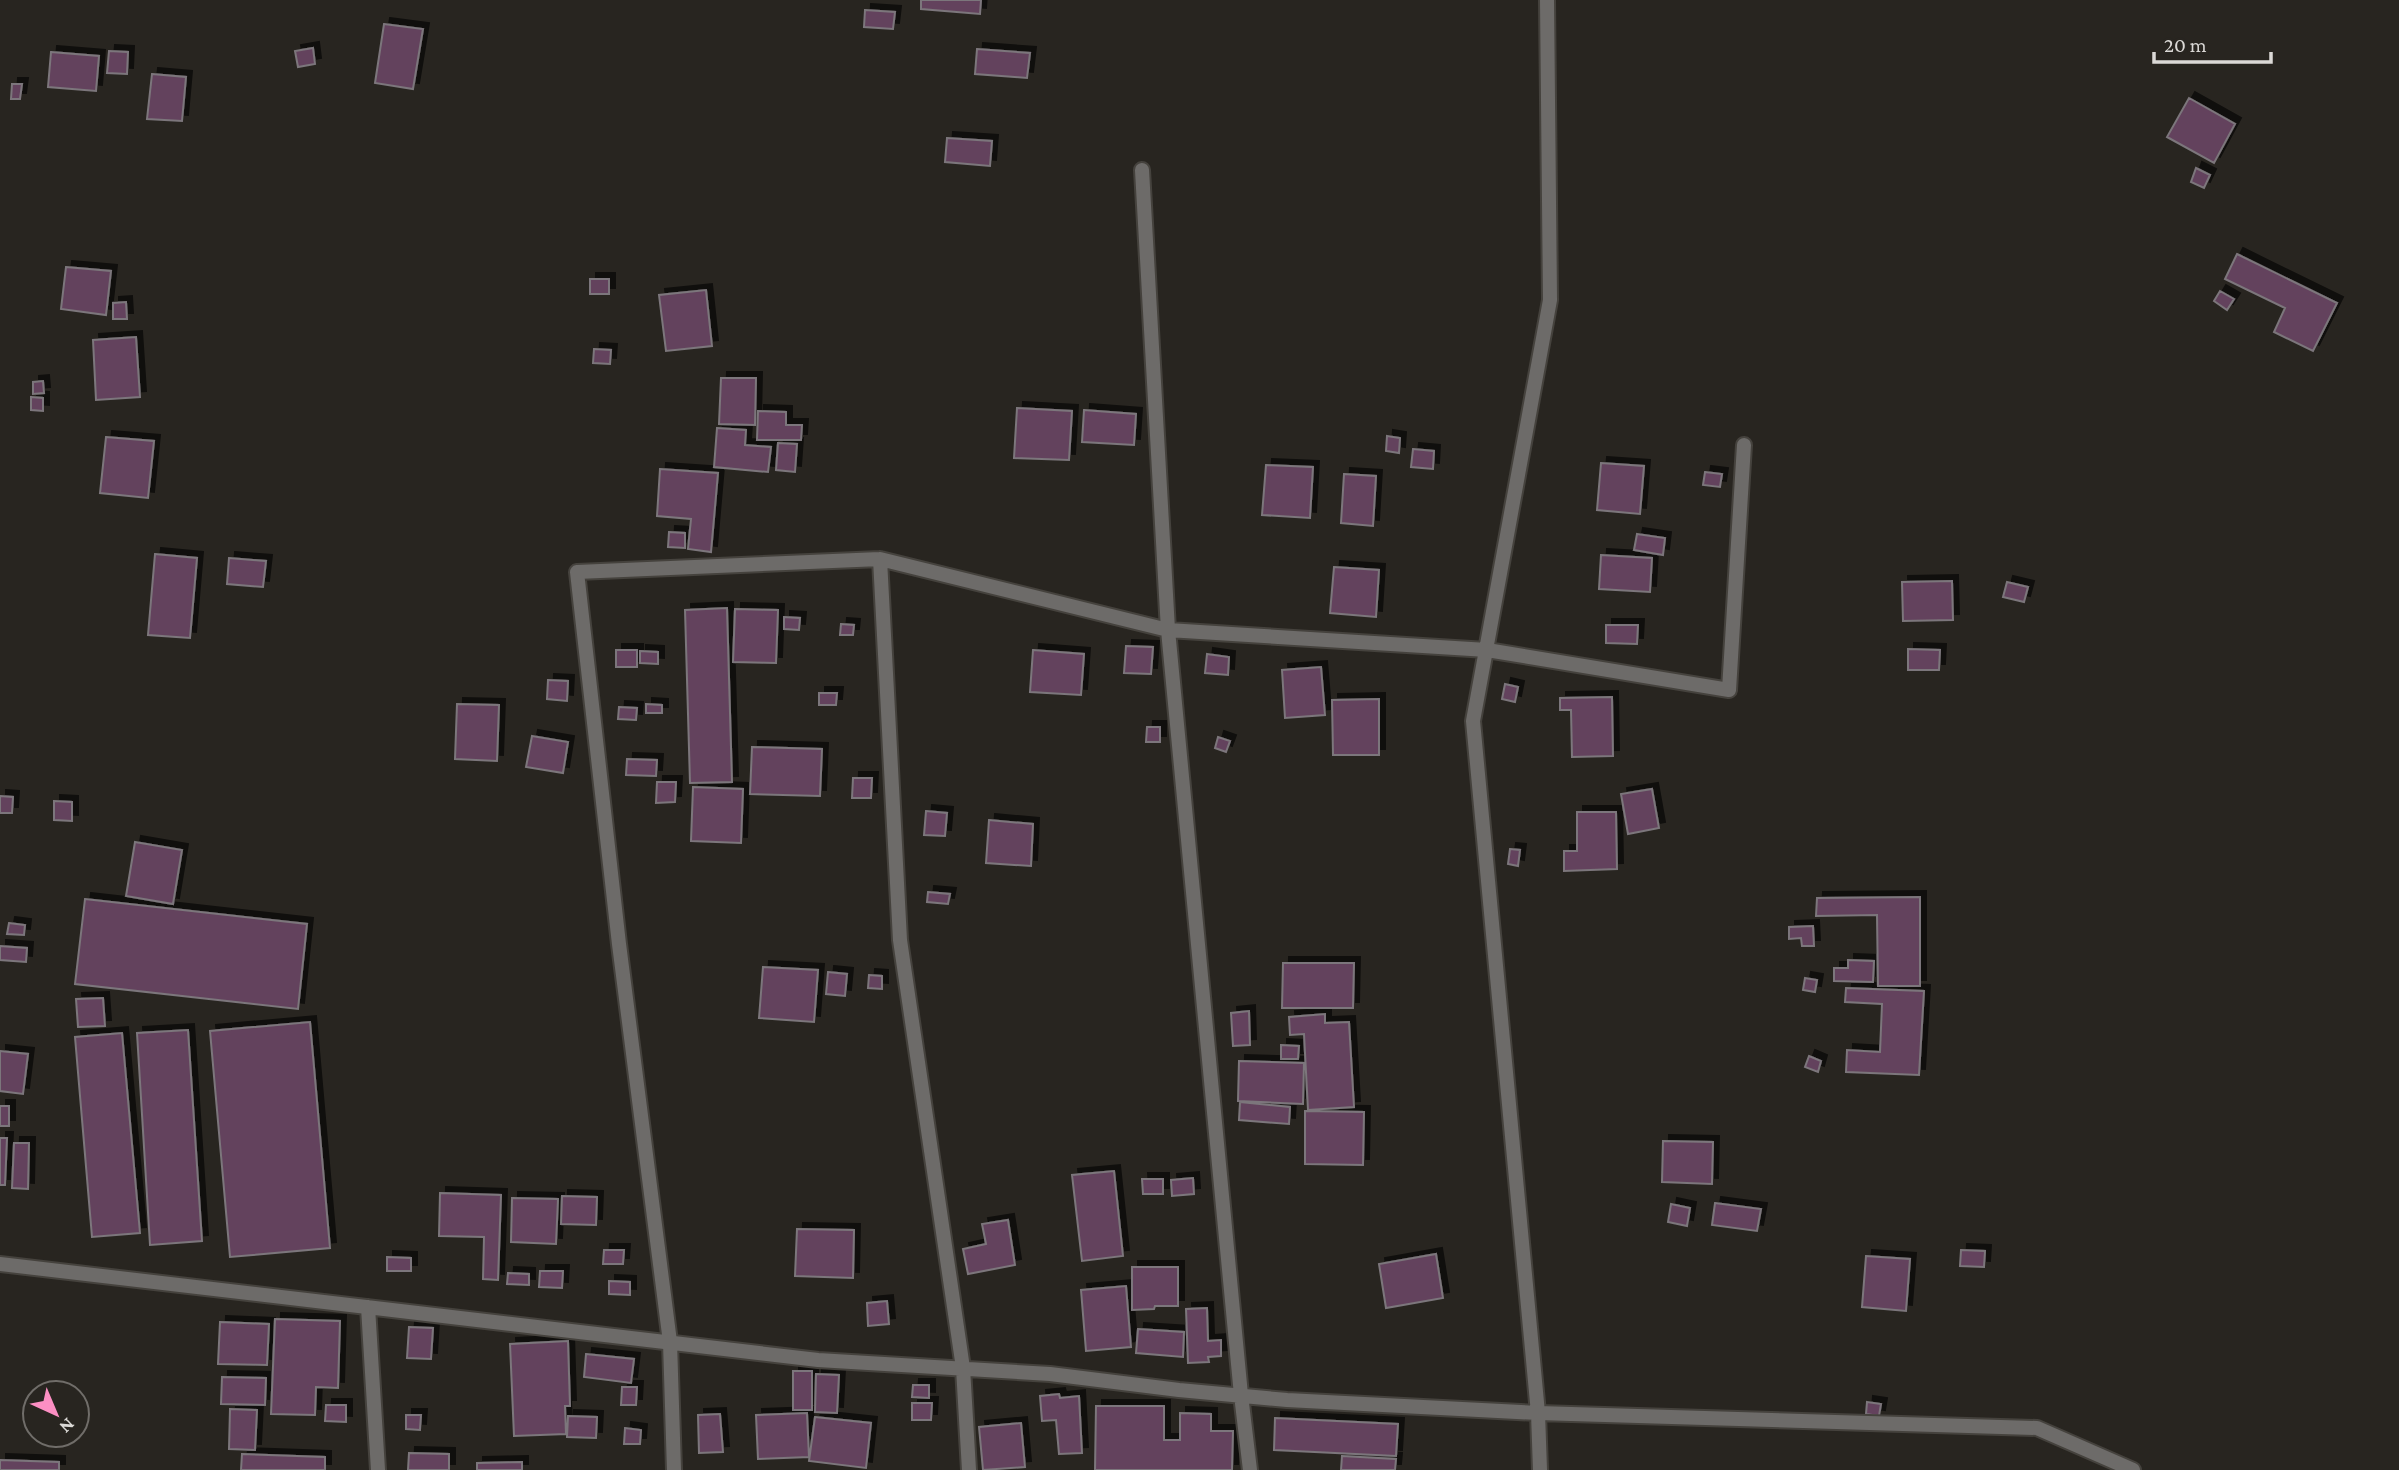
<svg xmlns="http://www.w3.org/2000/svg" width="2399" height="1470" font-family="'Crimson Pro',serif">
<defs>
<filter id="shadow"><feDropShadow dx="6" dy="-6" stdDeviation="0" flood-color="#0009"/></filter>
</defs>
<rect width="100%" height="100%" fill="#282520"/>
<path fill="#63435d" stroke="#7c767b" stroke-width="2" filter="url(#shadow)" d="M921,0H981L980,14L921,9Z
M865,10L895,12L893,29L864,27Z
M384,24L423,29L413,89L375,83Z
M313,48L315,64L298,67L295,51Z
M977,49L1030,53L1027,78L975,74Z
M109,51L128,52L127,74L107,73Z
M51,52L99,56L96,91L48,87Z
M152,74L186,77L182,121L147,119Z
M12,84H22L20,99H11Z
M2189,98L2235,124L2214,163L2167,137Z
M947,138L992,141L990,166L945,162Z
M2196,168L2210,175L2204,188L2191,182Z
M2237,254L2337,303L2313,351L2274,332L2285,308L2225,279Z
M66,267L111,271L106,315L61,309Z
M590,279H609V294H590Z
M706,290L712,346L666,351L659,295Z
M2220,291L2234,299L2227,310L2214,301Z
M126,302L127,319H113V303Z
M136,337L140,397L96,400L93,340Z
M594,349L611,350L610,364L593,363Z
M721,378H756L755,425L719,424Z
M43,381L44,393L33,394V382Z
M31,397L43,398V411L31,410Z
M1017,408L1072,411L1069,460L1014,458Z
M1084,410L1136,414L1134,445L1082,442Z
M758,411L786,412V425H802L801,440H757Z
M717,428L746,430L745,445L771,447L768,472L714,467Z
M1387,436L1400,438L1399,453L1386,451Z
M106,437L154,441L148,498L100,493Z
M778,443L797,444L795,472L776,470Z
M1413,449L1434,451L1433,469L1411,467Z
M1601,463L1644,466L1640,514L1597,510Z
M1266,465L1313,467L1310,518L1262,515Z
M660,469L718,473L711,552L688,549L691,519L657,516Z
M1705,472L1722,474L1720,487L1703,485Z
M1344,474L1376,476L1373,526L1341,523Z
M669,532L685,533V548L668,547Z
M1637,534L1665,538L1663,555L1634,550Z
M155,554L197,558L190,638L148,635Z
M1601,555L1652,558L1650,592L1599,589Z
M229,558L266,561L263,587L227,584Z
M1334,567L1379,570L1376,617L1330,613Z
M1952,581L1953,620L1903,621L1902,582Z
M2007,582L2028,587L2024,602L2003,597Z
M727,608L732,782L690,783L685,610Z
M735,609L778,610L776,663L733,662Z
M784,617L800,618L799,630L784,629Z
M841,624L854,625L853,635H840Z
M1606,625H1638L1637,644L1606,643Z
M1126,646L1153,647L1151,674L1124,673Z
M1908,649L1940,650L1939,670H1908Z
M616,650H637V667H616Z
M1033,650L1084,654L1081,695L1030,692Z
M640,651L658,652V664L640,663Z
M1207,654L1229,657L1228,675L1205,673Z
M1321,667L1325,715L1285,718L1282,670Z
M548,680L568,681L567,701L547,699Z
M1505,684L1518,687L1515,702L1502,699Z
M819,693H837L836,705H819Z
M1612,697L1613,756L1572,757L1571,710H1560V698Z
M1379,699V755H1333L1332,700Z
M457,704L499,705L497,761L455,759Z
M646,704L662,705V713H646Z
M619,707L637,708L636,720L618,719Z
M1147,727H1160V742H1146Z
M532,736L568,742L563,773L526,767Z
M1218,737L1230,741L1226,752L1215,748Z
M752,747L822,749L820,796L750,794Z
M627,759L657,760L656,776L626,775Z
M853,778H872L871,798H852Z
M657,782H676L675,802L656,803Z
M693,787L743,789L741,843L691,841Z
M1652,789L1659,828L1628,834L1621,794Z
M0,796L13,797L12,813H0Z
M54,801L72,802V821L54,820Z
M926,811L947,813L945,836L924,835Z
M1577,812H1616L1617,869L1564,871V851H1577Z
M989,820L1033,824L1031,866L986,863Z
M135,842L182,850L173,904L126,896Z
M1510,849L1520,850L1518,866L1508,864Z
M928,892L950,894L948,904L927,902Z
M1920,897V986H1878L1877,915L1816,916L1817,898Z
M85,899L307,924L298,1009L75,984Z
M9,923L25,925L24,935L7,934Z
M1813,926L1814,946H1802L1801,938L1789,939V927Z
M0,946L27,948L26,962L0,960Z
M1848,960L1874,961L1873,982L1834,981V968H1848Z
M1283,963H1354L1353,1008H1282Z
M763,967L818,970L814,1022L759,1018Z
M828,972L847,974L845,996L826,994Z
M869,975L882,976V989L868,988Z
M1805,978L1817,980L1815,992L1803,990Z
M1846,988L1924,991L1919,1075L1846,1072L1847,1050L1880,1052L1882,1004L1845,1002Z
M103,998L105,1026L78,1027L76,999Z
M1249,1011L1250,1045L1233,1046L1231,1013Z
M1325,1014V1023L1349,1022L1354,1107L1308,1110L1304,1034L1290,1035L1289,1017Z
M310,1022L330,1248L230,1257L210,1031Z
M188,1030L202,1241L150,1245L137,1033Z
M122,1033L140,1233L92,1237L75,1037Z
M1281,1045L1299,1046L1298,1059H1281Z
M0,1051L28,1054L23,1094L0,1091Z
M1809,1056L1821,1061L1818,1072L1805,1067Z
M1239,1061L1304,1063L1303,1104L1238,1101Z
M1240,1102L1290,1107L1289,1124L1239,1120Z
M0,1106H9V1126H0Z
M1305,1111L1364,1112L1363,1165L1305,1164Z
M0,1138H7L5,1185H0Z
M1663,1141L1713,1142L1712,1184L1662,1182Z
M14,1143H29L28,1189L12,1188Z
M1114,1171L1123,1256L1082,1261L1072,1175Z
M1193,1178L1194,1194L1172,1196L1171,1180Z
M1142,1179H1163V1194H1143Z
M440,1193L501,1195L498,1280L483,1279L484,1237L439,1236Z
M562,1196L597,1197L596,1225L561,1224Z
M512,1198L558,1199L556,1244L511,1242Z
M1715,1203L1761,1209L1757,1231L1712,1225Z
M1671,1204L1690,1208L1687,1226L1668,1222Z
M1008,1220L1015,1265L968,1274L963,1249L986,1244L982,1224Z
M797,1229L854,1230L853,1278L795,1276Z
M604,1250H624L623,1264H603Z
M1961,1250L1985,1251L1984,1267L1960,1266Z
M1436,1254L1443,1298L1386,1308L1379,1264Z
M1866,1256L1910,1259L1906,1311L1862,1307Z
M387,1257L411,1258V1271H387Z
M1132,1267H1178V1306H1155L1154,1309L1132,1310Z
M540,1271H563L562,1288L539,1287Z
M508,1273L529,1274V1285L507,1284Z
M609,1281L630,1282V1295L609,1294Z
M1126,1286L1131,1347L1086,1351L1081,1290Z
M887,1301L889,1324L868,1326L867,1303Z
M1207,1308L1208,1341L1221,1340V1356L1208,1357L1209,1362L1188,1363L1186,1309Z
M275,1319L340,1321L338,1388L316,1387L315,1415L271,1414Z
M220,1322L269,1324L267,1365L218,1364Z
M409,1327L433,1328L431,1359L407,1358Z
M1138,1329L1184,1332L1183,1357L1136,1353Z
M568,1341L570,1406H565L566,1434L514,1436L510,1344Z
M586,1354L634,1359L631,1383L584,1377Z
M793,1371H812V1410H793Z
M816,1374L839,1375L837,1413L815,1412Z
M222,1377L266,1378L265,1405L221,1404Z
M913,1385H929V1398L912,1397Z
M622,1387H637L636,1405H621Z
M1059,1394L1060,1398L1079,1396L1082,1453L1059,1454L1056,1420L1042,1421L1040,1396Z
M1867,1402L1881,1404L1879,1416L1866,1414Z
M912,1403H932L931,1420H912Z
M326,1405H346V1422L325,1421Z
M1096,1406H1164V1440H1180V1413L1211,1414V1431H1233L1232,1470H1095Z
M230,1409L257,1410L255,1450L229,1449Z
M807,1413L809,1457L758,1459L756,1415Z
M720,1414L723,1452L699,1453L698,1415Z
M406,1415H421L420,1430L406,1429Z
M568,1416L597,1417L596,1438L567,1437Z
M815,1417L871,1423L866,1468L809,1461Z
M1275,1418L1398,1424L1396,1456L1274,1450Z
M1021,1423L1025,1467L983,1470L979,1427Z
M625,1428L641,1430L640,1444H624Z
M409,1453L449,1454V1470H408Z
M242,1454L325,1457V1470H241Z
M1342,1456L1396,1459L1395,1470H1341Z
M0,1460L59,1462V1470H0Z
M522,1462V1470H477V1463Z"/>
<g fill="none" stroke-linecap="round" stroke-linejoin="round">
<g stroke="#45423d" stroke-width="18">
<path id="minor" d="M1547,0L1550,300L1473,721L1538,1413L2037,1428L2133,1470
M1142,170L1168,630L1241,1395L1250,1470
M880,559L900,940L963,1368L969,1470
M0,1264L818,1360L1050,1374L1179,1390L1287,1400L1538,1413L1540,1470
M368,1307L378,1470
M674,1470L670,1342L619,944L577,572L880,559L1168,630L1487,650L1729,690L1744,445"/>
</g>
<use href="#minor" stroke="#6d6b69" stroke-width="14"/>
</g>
<g transform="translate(56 1414) rotate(136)"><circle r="33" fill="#282520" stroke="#706d69" stroke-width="2"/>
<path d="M0-5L12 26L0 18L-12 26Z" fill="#fc8fc3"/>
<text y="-10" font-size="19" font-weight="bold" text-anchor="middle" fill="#dbd9d6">N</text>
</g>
<path d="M2154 52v10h117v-10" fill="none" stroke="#dbd9d6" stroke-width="3.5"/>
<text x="2164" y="52" font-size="21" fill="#dbd9d6" stroke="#282520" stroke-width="5" paint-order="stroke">20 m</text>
</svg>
